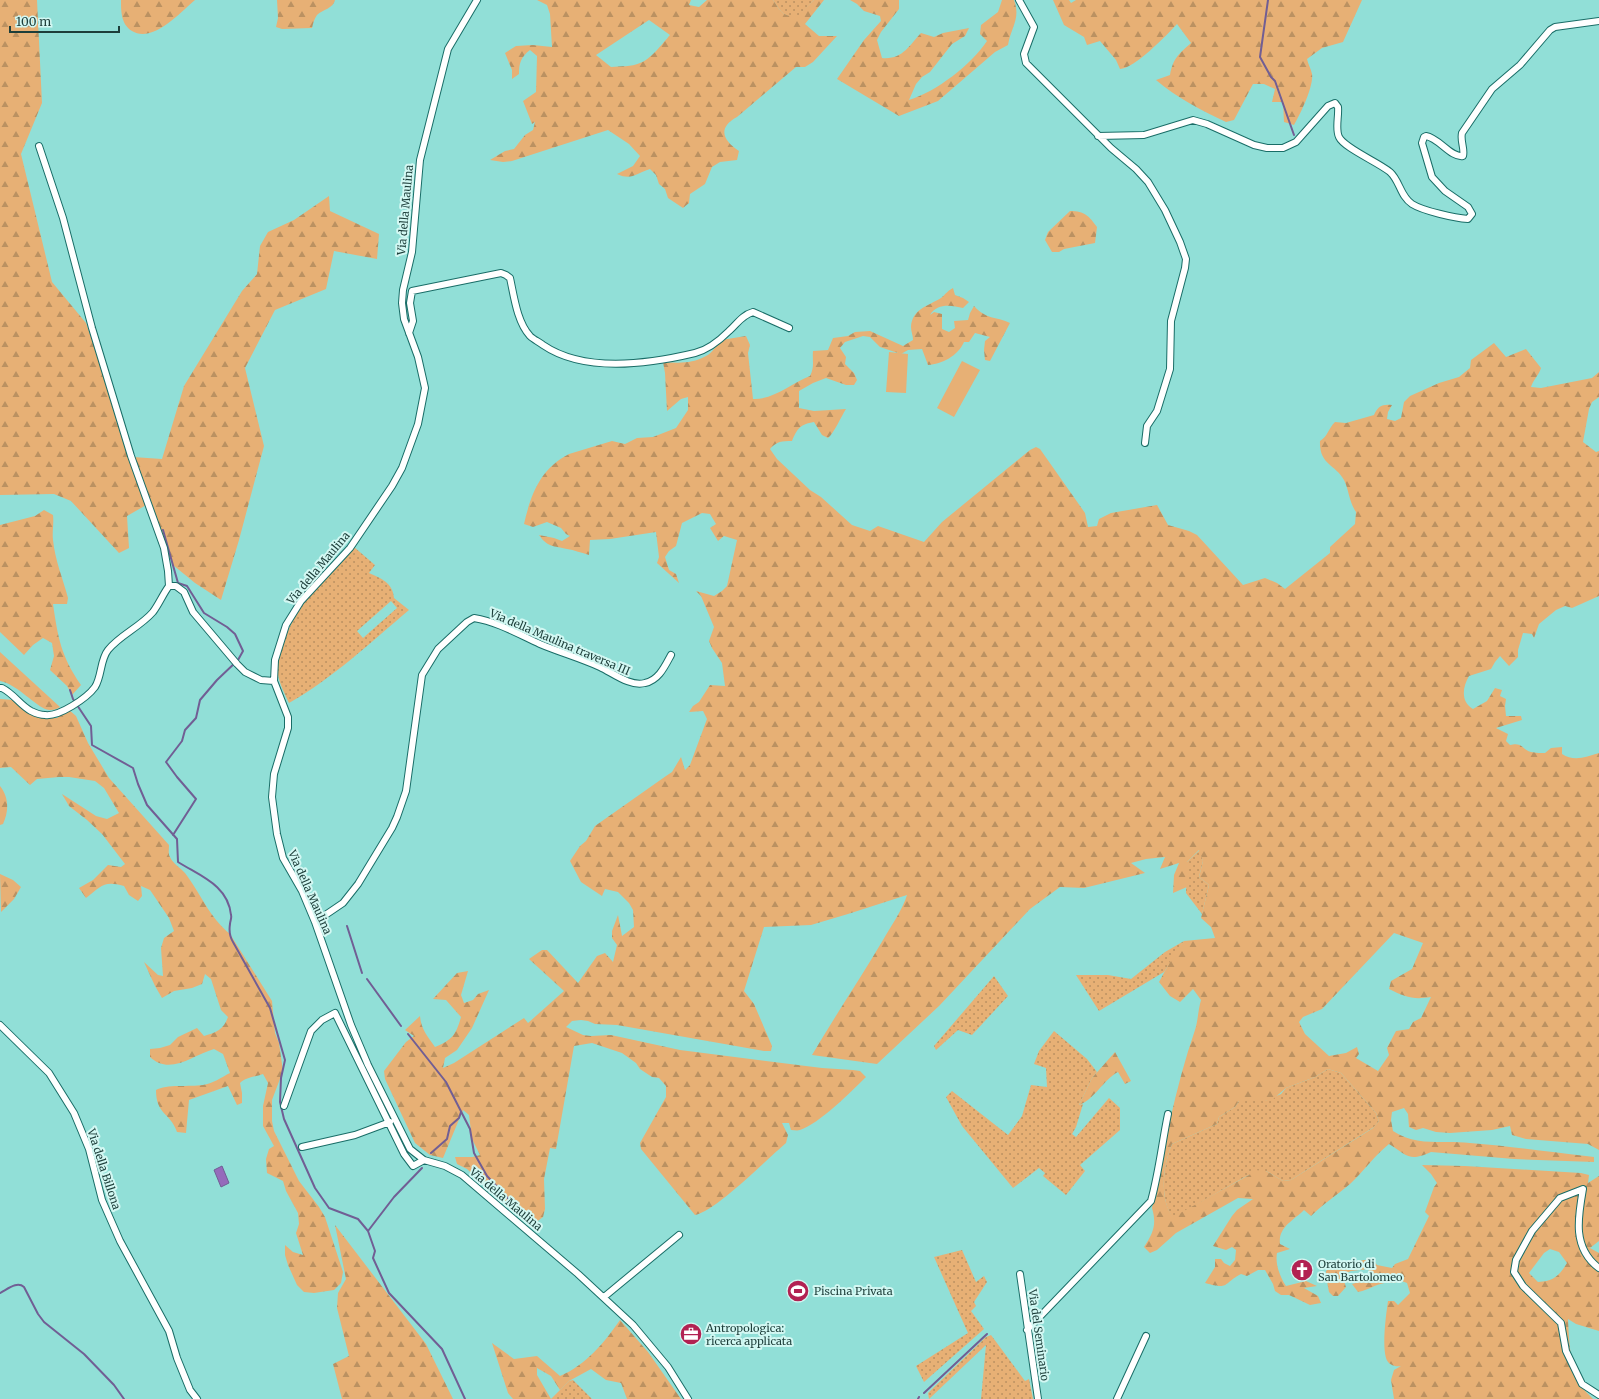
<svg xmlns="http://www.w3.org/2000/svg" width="1599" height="1399" font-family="Merriweather,serif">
<defs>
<pattern id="grass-dots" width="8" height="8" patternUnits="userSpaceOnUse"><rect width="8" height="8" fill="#e7b075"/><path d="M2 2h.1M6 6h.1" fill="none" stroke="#bb9161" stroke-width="1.8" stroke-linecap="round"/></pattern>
<pattern id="forest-firs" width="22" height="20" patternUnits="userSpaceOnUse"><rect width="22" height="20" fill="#e7b075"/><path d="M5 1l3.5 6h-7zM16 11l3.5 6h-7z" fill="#bb9161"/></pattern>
</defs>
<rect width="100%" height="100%" fill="#91dfd7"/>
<path fill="url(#grass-dots)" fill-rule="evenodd" d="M773,0H814L798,17C783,17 781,12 773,0Z
M354,547L375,565L369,573C381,578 393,583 394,598L409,610C371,642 333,678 289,703C283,690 277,679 277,665C277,650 297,610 306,599C321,580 341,567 354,547ZM391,601L397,608L363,638L357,631Z
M1200,850L1203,861L1199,877L1209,885L1202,914L1186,893L1187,862Z
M1184,941L1164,972L1099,1011L1076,975H1108L1131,979L1165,952Z
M994,976L1008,996L972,1035L958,1030L936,1050L934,1046Z
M1054,1031L1087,1059L1097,1072L1092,1078L1079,1105L1083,1104L1076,1127L1072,1134L1076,1137L1109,1098L1120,1108V1130L1080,1165L1085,1171L1066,1195L1043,1176L1045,1173L1039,1168L1013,1188L962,1126L946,1097L952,1091L1008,1135L1022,1116L1031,1085L1047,1087L1046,1068L1034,1064L1039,1051Z
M1328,1069L1341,1073L1376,1113L1379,1121L1374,1127L1291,1180L1283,1181L1266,1171L1249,1175L1243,1178L1173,1218C1159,1199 1163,1165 1172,1144L1217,1124L1219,1117L1235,1107L1239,1101H1265L1281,1094L1286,1088L1315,1077Z
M962,1250L976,1282L984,1276L987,1282L974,1302L976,1306L971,1311L984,1329L924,1382L916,1366L968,1333L934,1257Z
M991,1335L1025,1381L1029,1379L1033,1399H981L986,1345L929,1399L928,1393L986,1337Z
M573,1380L592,1399H551L569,1381Z"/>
<path fill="url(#forest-firs)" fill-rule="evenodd" d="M0,0H37L42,103L21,154L52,282L86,323L133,457L162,459L184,386L242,291L257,274L260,246L268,232L294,220L329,196L330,211L379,234L377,259L334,251L326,289L275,310L245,368L264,446L239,540L221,600L195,583L173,565L148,504L127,516L129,548L119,553L71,501L54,494L0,495Z
M121,0H195C181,12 152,44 132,31C121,24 121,12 121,0Z
M277,0H335C333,9 323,9 317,15C314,19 313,24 312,28L282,29L276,27L278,18Z
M537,0H691L689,5L699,7L707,0H773C781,12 783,17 798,16L814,0H824L805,24L819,36H837L813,62L805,67H796L737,117C717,128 723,140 739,151L737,160L720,162L712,167L705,184L690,194L689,203L683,208L668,198L665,189L659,184L656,175L650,169C636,173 632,181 617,174L633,166L640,156L629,144L608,130L512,161L503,162L490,160L505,151L514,149L525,135L533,130L535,122L532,124L523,101L536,92L537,56L530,50C521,57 519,63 519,74L512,79V70L505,53L516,46L533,45L552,47L550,14L547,5ZM649,20L670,35C663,43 650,60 640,63C631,67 621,66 611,67L596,55Z
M850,0H899V9L881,32L877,40L882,58C902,60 909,46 921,33L934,37L943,33L969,28L965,36L952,44L930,72L922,77L916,84L909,100C936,92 972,64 987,41L980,34L981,25L998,12L1002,0H1014C1021,19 1011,27 1008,45L995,52L938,101L899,116L837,79L864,40L881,21L880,16L864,11L857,4Z
M1053,0H1069L1071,3L1076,0H1362L1343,42L1322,48L1307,59C1308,64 1311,69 1312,74C1314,86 1300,115 1294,125L1284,122L1283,102H1272L1275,89L1264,84H1253L1234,120L1226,122C1201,110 1177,98 1156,80L1170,75C1173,58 1179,54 1191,43L1177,24C1167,35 1134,69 1120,69L1116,60L1100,41L1087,45L1084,37L1064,25Z
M1070,211C1085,211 1089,216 1097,227L1095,243L1064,249L1059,252H1052L1045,240L1048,232Z
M953,288L955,295L963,298L969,302L963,308C951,305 937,303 930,315L934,312L942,314V329L949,332L955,328L954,321L968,320L970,313L974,306C987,320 995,316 1010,323L990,361L985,360L984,350L985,341L990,337L975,333L969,342H964C958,356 942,364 928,365L922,349L908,350L901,354L880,347L870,337L863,336L845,342L840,348L846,357L845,364L854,373L857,380L854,385H846L826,378L813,383L799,391V408L814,411L846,409C841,417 834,433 828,438L822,435L814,422C800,424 797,429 792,441C782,441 777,441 770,449L777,459L810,490L821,497L852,525L870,531L878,526L924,542L942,522L1030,450L1036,447L1040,449L1085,513L1088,527L1097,526L1099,519L1111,513L1157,505L1168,525L1189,531L1197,535L1243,585L1265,578L1277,583L1285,589L1330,553V547L1355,524L1356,512C1349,502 1349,490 1344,480C1335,464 1319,465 1320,441C1328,436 1328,429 1335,422L1346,423L1374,415C1378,406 1382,404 1392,405L1388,412L1387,419L1395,421L1401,418L1404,402L1410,396L1439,383L1459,377L1470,368L1471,360L1494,343L1506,357L1526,349L1541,368C1539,375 1533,380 1531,387L1541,388L1592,378L1599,372V397L1592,402L1589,409L1583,442L1596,452L1599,451V596L1572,608L1565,606L1556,610L1539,624L1534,638L1532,634L1523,633L1518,650V657L1509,666L1500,656L1495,662L1491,669L1469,676C1462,688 1461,702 1473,709L1487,701L1495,688L1502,690L1500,696L1506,699L1505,706L1506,716H1521L1522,720L1496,728L1508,734L1506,741L1510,745C1523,742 1521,749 1531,752C1536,753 1541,753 1545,753L1551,748L1562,747V754C1574,762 1586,757 1599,753V1150L1588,1144L1526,1139L1512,1135L1510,1126L1492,1130L1450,1133L1436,1132L1423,1128L1416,1130L1409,1127L1408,1114L1404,1108L1392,1112L1391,1120L1393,1131C1417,1147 1443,1140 1470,1143C1509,1146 1548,1152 1586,1156L1594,1157V1162L1514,1159L1431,1152C1409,1162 1408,1156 1389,1144C1374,1156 1364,1171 1350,1184C1337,1195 1323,1204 1311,1216L1304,1210C1293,1221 1278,1227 1280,1244L1290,1249L1277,1253C1275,1264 1280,1277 1286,1286L1306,1281L1317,1286L1304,1288L1318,1296L1321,1303L1310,1305L1289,1295H1281L1275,1291L1273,1284L1265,1270H1258L1247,1276L1241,1274C1222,1284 1230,1290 1205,1283L1215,1267V1259H1221L1224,1263L1230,1266L1235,1260L1236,1250L1232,1247L1226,1250L1213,1246L1232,1216L1237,1210L1253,1199L1238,1198L1176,1233L1157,1250L1150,1253L1144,1247C1153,1233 1157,1225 1152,1208C1164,1148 1175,1088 1195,1030C1198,1021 1198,1010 1201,1000L1193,989L1180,1002L1170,996L1159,982L1173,956L1184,941L1215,938L1211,927L1201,918L1209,885L1199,877L1203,861L1199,850L1187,862V887L1173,893L1174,875L1179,863L1160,869L1165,857L1146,859L1131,863L1145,873L1084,888L1060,887L1030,909L939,1006L877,1064L812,1055C835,1016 860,979 883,940C891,926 902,911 907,895L848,914L811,925L764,927L744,991L754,1004L772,1046L771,1051H764L617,1025L595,1024L588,1021L581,1020L572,1021L566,1027L583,1035L591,1036L611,1035L680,1050L822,1068L853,1070L860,1071L866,1077C852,1091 819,1124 800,1130C797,1131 794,1130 791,1130L789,1123H782L788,1135L786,1143C767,1159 716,1211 695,1215L641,1149L640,1143L666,1097V1086L659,1078L652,1077L640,1069L636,1063L622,1053L592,1043L574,1046L556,1149L550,1148L544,1179L545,1209L543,1217L531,1226L525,1222L467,1169L457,1164L455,1157H473L480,1155L472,1139L469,1115L463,1110L443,1158L430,1155L415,1143L385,1079L384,1071L406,1042L414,1036L405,1030L420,1016C421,1029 428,1037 435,1047C452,1040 456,1035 461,1017L446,1000L433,999L457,973L468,971L461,995L464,1003L473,1000L478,994L489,990L472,1028L457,1050L445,1058L443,1068L454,1063L524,1018L528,1023L564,991L529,959L542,950H547L578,983L597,956L605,953L613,962L617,945L612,938V931L618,915L622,936L634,927L633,910L629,903L618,892L605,889L602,896L581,882L570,861L580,846L586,841L595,826L666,776L672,772L681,757L685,770L690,765L707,719L703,711L689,712L693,706L699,702L710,685L725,686L722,663L712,648L709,641L714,627L701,596L696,591L714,596L722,591L727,586L737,540L724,536L718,541L710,528L716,524L710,514L702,513L682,523L676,546L669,551L665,557L669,570L676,574L679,583L657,563L659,557L656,532L610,539L590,540L589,555C582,553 574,550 567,549C554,546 547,547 539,535L554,538L562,541L570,536L566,534L561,528L547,522L533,527L524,524C531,494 540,469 569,454L612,441L625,444L637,438L653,437L676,428L688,410V397L681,399L667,411L665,373L663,362C678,363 692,364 706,356C712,353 717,345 721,340L746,336L750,345L748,353L753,399C773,400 792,383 810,376C815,366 812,361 813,351L828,350L833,338L848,336L855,332L870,331L903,346L913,340C913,336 911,331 911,327C912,309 928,306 941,298C946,294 947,291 953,288ZM1394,933L1423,943L1412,969L1391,981L1389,989C1405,997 1413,1000 1431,997L1421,1018L1413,1022L1409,1029L1396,1031L1387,1048L1389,1055L1378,1071L1356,1058L1359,1054L1357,1047L1346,1053L1329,1056L1305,1034L1299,1022L1303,1017L1322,1009ZM1328,1069L1341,1073L1376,1113L1379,1121L1373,1128L1291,1180L1283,1181L1266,1171L1254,1170L1249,1175L1173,1217C1159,1199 1163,1165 1172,1144L1217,1124L1219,1117L1235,1107L1239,1101H1265L1272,1100L1286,1088L1315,1077Z
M44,510L53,515C54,524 52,532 53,540C55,560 63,579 68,598L67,604H53C58,638 61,656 81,685L72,695L67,686L50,670L54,656L52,643L43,638L33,645L24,655L0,632V525L35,516Z
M0,652L60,707C56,710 50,711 45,709C31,702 16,684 0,681Z
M0,699L14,700L26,712L47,718H57L68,709L76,716L88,743L109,778L169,845C169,849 168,854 170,857C173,864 180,867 185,873C201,894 209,917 230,934L272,1001L275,1033L279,1043L283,1071L272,1100V1121L274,1131L299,1181L319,1207L325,1217L343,1272L341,1283L334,1290L314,1293L304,1292L297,1285L288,1265L285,1255V1245L293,1252L303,1255L296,1233L299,1224L298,1213L286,1191L283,1181L267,1173L266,1159L269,1149L274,1146L263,1126V1106L268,1083L263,1074C255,1077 246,1077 240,1083L242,1093V1103L237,1105L228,1086L189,1100L186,1133L177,1132C170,1112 156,1115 156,1090C166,1084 190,1087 203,1085C212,1084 222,1077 230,1073L223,1054L214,1049C193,1055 170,1076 150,1057V1049L160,1048L170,1045L178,1037L197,1028L204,1036C217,1032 223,1030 228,1017L221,1010L211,979L205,974L202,984L192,988L174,991L162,998L155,986L144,962L158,975L163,976L161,948L164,938L174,931L169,918L150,890L141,886L142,896L138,901L129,895L124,886C104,880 101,886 86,898L79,888L93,880L108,865L121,867L125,864L102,834L87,820L69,806L62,794L96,816L107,819L119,813L104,788L95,781L69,777H59L37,779L30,785L11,767L0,768Z
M0,786C9,797 9,811 3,824L0,825Z
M0,874L13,880L21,887L14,899L1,912Z
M1115,1052L1131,1081L1125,1084L1118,1072C1103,1080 1095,1099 1079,1105L1092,1078Z
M1422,1165L1465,1166L1581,1173L1589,1175L1588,1183L1599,1176V1241L1590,1248L1599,1253V1331L1576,1324L1568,1319C1569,1339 1570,1367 1580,1384C1583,1390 1589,1394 1593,1399H1394L1391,1380L1394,1370L1401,1366C1395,1367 1388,1365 1386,1358C1382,1344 1386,1315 1388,1301H1394L1398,1305L1410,1293L1407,1283L1399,1280L1395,1283C1381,1280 1372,1289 1358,1292L1352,1284L1373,1278L1368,1269L1351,1271L1342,1275L1346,1287L1338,1296H1333L1329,1292L1326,1276V1271L1333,1265L1336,1268L1354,1265L1359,1261L1364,1260L1374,1261L1377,1265L1392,1268L1395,1264L1408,1259L1429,1216L1425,1212L1434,1187L1437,1183L1431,1174ZM1550,1249L1559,1252L1567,1263C1559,1276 1554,1281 1538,1282L1529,1273L1544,1253Z
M335,1225L426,1344L453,1399H342L333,1364L349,1356L337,1308L338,1293L346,1279Z
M620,1320L648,1352L681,1399H627L621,1383L606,1380L591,1369L569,1381L560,1390L551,1376L537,1368V1375L551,1399H513L508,1393L492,1343L514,1359L537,1356L560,1376C586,1365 604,1343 620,1320Z"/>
<path fill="#e7b075" d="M889,352L908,354L906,393L886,392Z
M962,361L980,370L954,417L937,408Z"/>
<path fill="#956bbb" stroke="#715e94" d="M222,1166L229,1183L221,1187L214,1170Z"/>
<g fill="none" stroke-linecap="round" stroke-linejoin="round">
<path stroke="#715e94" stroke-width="2" d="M1268,0L1260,57L1271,77L1275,81L1294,135
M163,530L178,583L187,586L204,613L227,627L235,634L243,651L238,660L217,680L200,700L196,718L185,730L182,741L166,762L177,777L196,799L173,835
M70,690L73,699L91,726L92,745L133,768L138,784L147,805L177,839L178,862C200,876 228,885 231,915C232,918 230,921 230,924C229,930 230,937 233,942L270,1008L285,1060L281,1078L280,1102L284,1119L315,1188L329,1208L358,1219L368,1231L375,1251L373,1258L389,1293L442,1349L465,1399
M347,926L362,973
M367,979L401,1026
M408,1034L446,1082L470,1129L474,1153L487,1176L532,1224
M431,1153L447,1139L450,1126L459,1118L461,1112
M368,1231L394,1197L422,1168
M0,1293C8,1289 17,1281 24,1287L38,1314L44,1322L84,1354L114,1385L124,1399
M924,1393L987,1334
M918,1399L919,1397"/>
<g stroke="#196d67" stroke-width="8">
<path id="minor" d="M477,0L448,49L420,160L412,252L403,290L402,303L404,319L418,357L425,388L418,424L402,468L392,486L350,548L301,601L286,625L275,660L274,681L288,717V728L274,774L272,797L277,834L283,858L302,891L315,922L351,1025L368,1065L410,1149L424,1160L445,1166L462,1175L578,1274L633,1325L668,1367L688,1399
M1019,0L1034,27L1024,54L1026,63L1111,148L1136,169L1148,182L1165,210L1180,242L1186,259L1185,268L1171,321L1170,369L1157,411L1147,426L1145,443
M1098,136L1144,135L1193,120L1207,124L1254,145L1267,148H1283L1296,142L1328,106L1335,103L1338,107C1339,116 1335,129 1339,137C1344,148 1378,162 1390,172C1400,181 1400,196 1412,204C1423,211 1455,218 1468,219L1472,214L1468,207L1445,191L1432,177L1422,143L1424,137L1426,136C1439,138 1451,158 1463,156C1465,149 1460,141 1462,133L1492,89L1520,65L1550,30L1555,27L1599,21
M39,146L63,218L92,328L131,456L164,548L168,571L169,586
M409,333L413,321L410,303L412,291L501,273L506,275L510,278C514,296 517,322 530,336C533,339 539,342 543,345C584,373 649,364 695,353C707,350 720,340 729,331C737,324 742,315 753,312L789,328
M0,688H2C14,694 20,705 31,711C35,713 41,715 45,715C59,717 87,698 95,687C102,676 100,660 108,650C120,635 140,627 153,612C159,604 163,594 169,586H176L184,592L193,612L237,664L245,672L261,680L274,681
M315,922L343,903L358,884L392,828L397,817L406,791L422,675L438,649L467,622L474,618C498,622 518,634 540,644C559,652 580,658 600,667C613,673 630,687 645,683C659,680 665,666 671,655
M0,1025L49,1073L74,1113L89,1149L102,1200L120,1241L169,1331L177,1358L190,1390L197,1399
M284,1106L311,1031L322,1020L335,1013L404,1154L413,1166L424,1160
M302,1147L355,1135L390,1122
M1599,1268C1572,1248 1578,1217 1583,1189L1560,1198L1532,1231L1516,1260L1514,1272L1523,1286L1561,1323L1566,1351L1582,1384L1599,1395
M1020,1274L1038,1399
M604,1297L679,1235
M1027,1330L1151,1201C1159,1172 1162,1143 1168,1114
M1117,1399L1146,1336"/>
</g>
<use href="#minor" stroke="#fff" stroke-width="6"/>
</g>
<defs>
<g id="church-disc" transform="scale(1.15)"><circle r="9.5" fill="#b22152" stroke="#d3f8f3"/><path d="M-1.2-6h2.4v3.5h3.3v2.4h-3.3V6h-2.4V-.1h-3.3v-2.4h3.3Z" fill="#fff"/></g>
<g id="stadium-disc" transform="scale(1.15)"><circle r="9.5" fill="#b22152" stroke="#d3f8f3"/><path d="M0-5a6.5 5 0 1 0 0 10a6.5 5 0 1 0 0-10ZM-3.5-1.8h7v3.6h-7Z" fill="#fff"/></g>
<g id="office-disc" transform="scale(1.15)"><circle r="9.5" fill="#b22152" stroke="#d3f8f3"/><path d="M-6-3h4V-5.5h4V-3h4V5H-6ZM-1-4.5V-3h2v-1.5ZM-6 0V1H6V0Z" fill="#fff"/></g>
</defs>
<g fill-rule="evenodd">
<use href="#church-disc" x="1302" y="1270"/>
<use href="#stadium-disc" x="798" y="1291"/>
<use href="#office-disc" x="691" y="1334"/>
</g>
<g text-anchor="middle" stroke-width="4" stroke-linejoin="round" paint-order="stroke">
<g font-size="11" fill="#1d3e3a" stroke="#d3f8f3">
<text transform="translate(405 210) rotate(-85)" y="4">Via della Maulina</text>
<text transform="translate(318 568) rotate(-50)" y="4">Via della Maulina</text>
<text transform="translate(560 642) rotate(23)" y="4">Via della Maulina traversa III</text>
<text transform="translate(310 892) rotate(66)" y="4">Via della Maulina</text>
<text transform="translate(104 1169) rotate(72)" y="4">Via della Billona</text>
<text transform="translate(506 1199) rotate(40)" y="4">Via della Maulina</text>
<text transform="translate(1039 1335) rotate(82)" y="4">Via del Seminario</text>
</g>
<g font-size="11" fill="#1d3e3a" stroke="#d3f8f3" text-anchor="start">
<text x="1318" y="1268">Oratorio di<tspan x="1318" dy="13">San Bartolomeo</tspan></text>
<text x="814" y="1295">Piscina Privata</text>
<text x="706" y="1332">Antropologica:<tspan x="706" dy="13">ricerca applicata</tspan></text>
</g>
</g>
<path d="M10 26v6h109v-6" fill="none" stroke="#1d3e3a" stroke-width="2"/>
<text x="16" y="26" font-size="12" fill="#1d3e3a" stroke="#d3f8f3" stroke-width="3" paint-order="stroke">100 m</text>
</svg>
